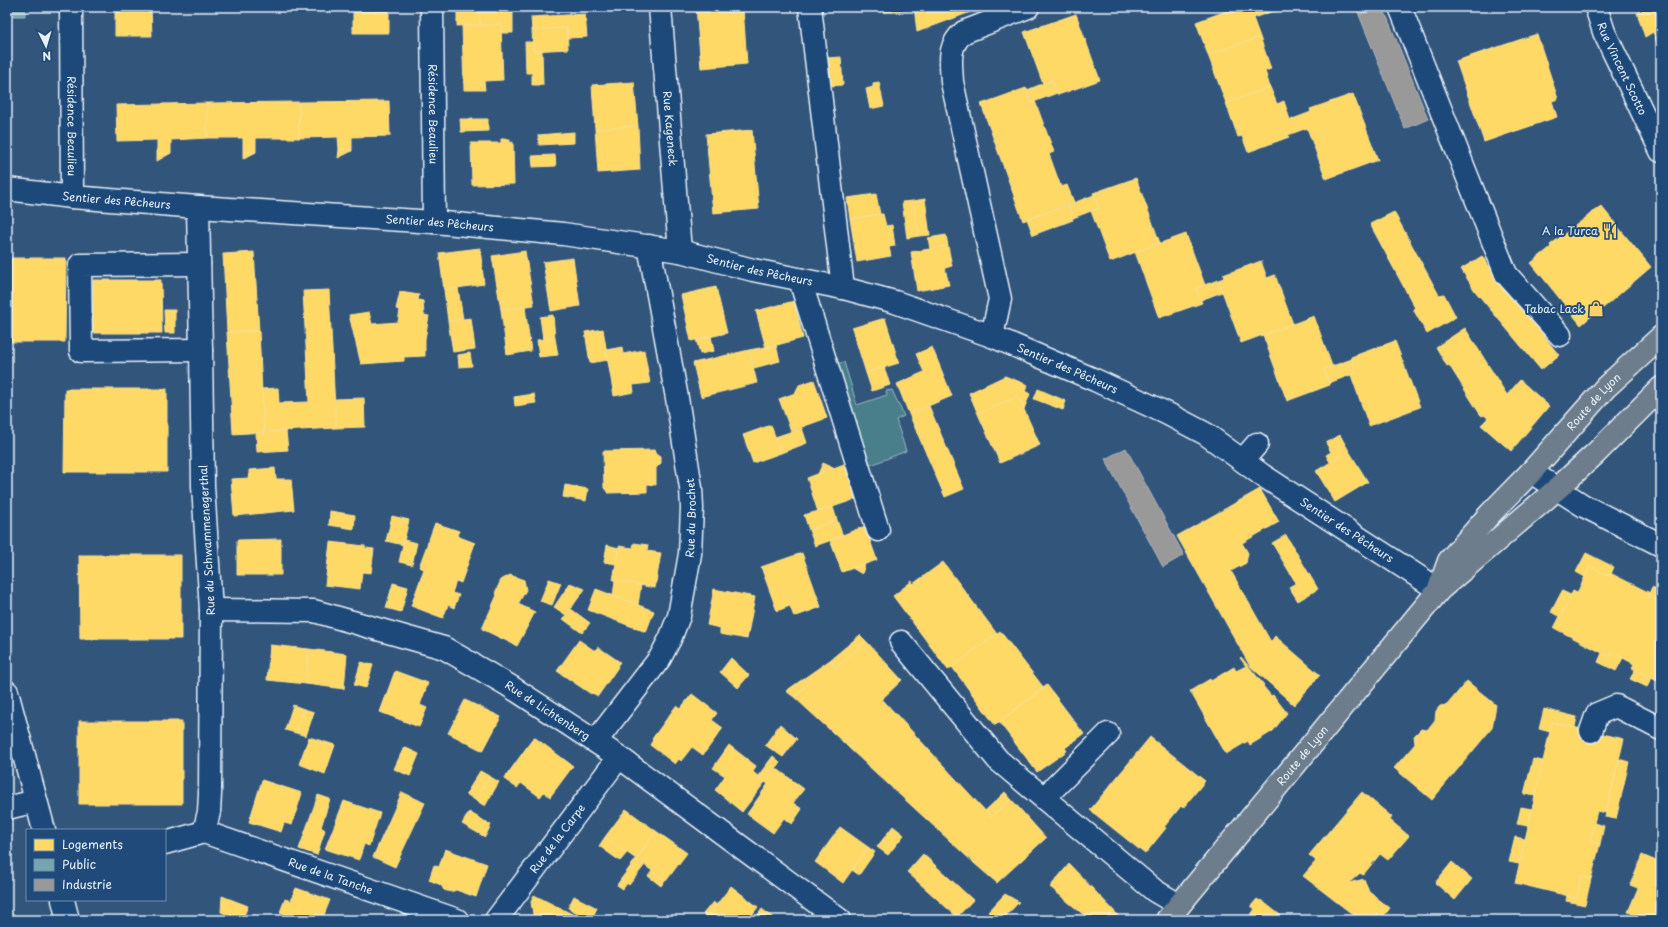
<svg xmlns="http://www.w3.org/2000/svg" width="1668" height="927" font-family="'Playpen Sans',sans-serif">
<rect width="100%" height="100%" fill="#32557c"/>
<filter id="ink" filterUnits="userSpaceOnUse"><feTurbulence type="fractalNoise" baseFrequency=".025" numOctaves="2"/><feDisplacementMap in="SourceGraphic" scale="8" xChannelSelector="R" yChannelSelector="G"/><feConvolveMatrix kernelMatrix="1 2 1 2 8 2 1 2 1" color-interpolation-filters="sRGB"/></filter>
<g filter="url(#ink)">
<path fill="#4a7e8b" stroke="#99b8c2" d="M844,362L857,405L887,395L886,391L892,390L904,416L896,420L906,451L871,465L846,408L832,365Z"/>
<path fill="#ffd966" stroke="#f8e092" d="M115,7H151L152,36H115Z
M353,7H389V33H353Z
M457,7H479L480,25L457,26Z
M479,7H513V33H501V24L480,25Z
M696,7H743L747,64L701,68Z
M883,7H914L915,9L884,12Z
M914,7H984L917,32Z
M1237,7H1289L1274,12V11L1253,18L1260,37L1208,55L1196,22Z
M1640,7H1661V55L1653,32L1645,37L1637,13L1642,11Z
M585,14L587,37L567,38V28L532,30L531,17Z
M1076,14L1100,80L1058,95L1052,80L1043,84L1024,32Z
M501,24L503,80L484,81L485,90H464L462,25Z
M567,28L568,49L533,51L532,30Z
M1537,34L1558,99L1552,101L1557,117L1484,142L1456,61Z
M1260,37L1271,69L1265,71L1270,87L1226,103L1208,55Z
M525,42H533V51L542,50L543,85H532V73H526Z
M841,57L843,85L829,86L827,58Z
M1052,80L1057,93L1031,103L1027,90Z
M634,82L638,126L595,129L592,85Z
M879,82L884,106L870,109L866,89L873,87V83Z
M1270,87L1277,104L1284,101L1290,120L1311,112L1310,109L1353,94L1378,160L1326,179L1307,128L1288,135L1289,137L1248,152L1242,136L1238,137L1226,103Z
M1026,88L1031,103L1035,101L1054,152L1049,154L1061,187L1067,185L1074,202L1023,221L981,104Z
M389,101L390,136L352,137V149H339L338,137L299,138V102Z
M299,102V138H256V152H243V138H208L207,103Z
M207,103L208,138L171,140V153L157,154V140L117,141L116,105Z
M460,119H488V131L461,132Z
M638,126L640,170L598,173L595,129Z
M752,130L759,209L713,213L706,134Z
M574,132V143L539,145L538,135Z
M501,139H510V143L513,142L514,184L472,185L471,143H501Z
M339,149H352V151L338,158Z
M243,152H256L243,159Z
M171,153L157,161V154Z
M555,155L556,166L533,167L532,156Z
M1136,178L1160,243L1110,262L1091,211L1099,208L1093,193Z
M876,194L880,214L850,219L847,198Z
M1094,195L1099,208L1073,218L1068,205Z
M925,199L930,235L919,236L913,201Z
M913,201L919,236L907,238L902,202Z
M1068,205L1073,220L1033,235L1027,219Z
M1601,206L1651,267L1602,309L1601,308L1581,325L1531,263L1551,247L1550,245Z
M1394,212L1439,295L1444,294L1456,317L1427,334L1413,309L1415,308L1370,224Z
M880,214H883L886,226L892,225L895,246L889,247L891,256L857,262L850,219Z
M1186,234L1205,285L1196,288L1202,303L1159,318L1135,252Z
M946,235L948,246L930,249L928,238Z
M948,246L952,266L945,268L949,285L917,291L911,252Z
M480,248L484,284L444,290L439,253Z
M525,251L534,305L501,310L492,256Z
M254,252L259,331L227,332L223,254Z
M1482,256L1497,278L1559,355L1541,370L1475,291L1461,269Z
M7,258H66L65,342H7Z
M573,258L580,306L551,311L543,262Z
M1261,261L1267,278L1275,275L1293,324L1241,343L1218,280L1224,278L1223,275Z
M93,280H161L162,333H93Z
M1218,280L1222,292L1201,300L1196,288Z
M716,287L727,333L691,341L681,295Z
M458,288L463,319L448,321L444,290Z
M329,290L336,428L264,432L262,389L278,388L279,403L309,402L303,291Z
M400,292L419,295L418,300L423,301L424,315L429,316L425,339V356L404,357V361L361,364L349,315L369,312L372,324L398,322L400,310L396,309Z
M794,301L803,338L766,348L756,311Z
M525,307L531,351L507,355L501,310Z
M164,310H175V333H165Z
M553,315L555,338L543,339L540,317Z
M1314,316L1332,366L1324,369L1330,385L1287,401L1263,335Z
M471,318L475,349L453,352L448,321Z
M885,318L899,363L866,373L852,328Z
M1465,328L1507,395L1520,380L1549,406L1511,451L1481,425L1488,418L1484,415L1482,416L1480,414L1449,365L1447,366L1436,347Z
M603,329L608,360L590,363L585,332Z
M259,331L264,432L233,434L227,332Z
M711,336L714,351L700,354L696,339Z
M555,338L558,355L539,357L537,340Z
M1395,341L1420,407L1369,426L1351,375L1356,373L1351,357Z
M776,345L780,361L754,368L749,350Z
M622,347L623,354L644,350L650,383L633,385L634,392L614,396L606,350Z
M932,347L952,396L909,414L897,384L924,372L916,354Z
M749,350L757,383L701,397L693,363Z
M470,353L472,366L459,367L458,355Z
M1352,359L1356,373L1329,383L1324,369Z
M884,367L890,385L872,391L866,373Z
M1005,376L1028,385L1025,391L1030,394L1024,409L1018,396L978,414L969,393Z
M814,380L827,418L791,431L779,399L795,393L799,385Z
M65,389H167V472H64Z
M1038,389L1066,401L1063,410L1034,399Z
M534,394L536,403L515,406L514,397Z
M1018,396L1040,445L1000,463L978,414Z
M364,398L365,427L336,428L335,399Z
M929,406L964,489L945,497L909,414Z
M771,425L781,453L753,463L743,435Z
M802,428L807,443L781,453L775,437Z
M286,431L288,450L257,452L256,433Z
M1340,435L1349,451L1330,462L1326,455L1331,452L1326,443Z
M655,450V452L661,456V463L656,468V485L647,484V492L608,493L604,488L603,451Z
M1349,451L1368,482L1335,502L1316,471Z
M823,463L834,468L818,474Z
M844,464L856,499L818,512L807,478Z
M275,468L276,479H291L294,510L234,516L231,479L249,478V470Z
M565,485L588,489L586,501L563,497Z
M1260,489L1279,522L1242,543L1248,553L1246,563L1231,571L1271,642L1275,636L1320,675L1294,705L1250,666L1177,536Z
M833,507L837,520L809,530L804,515Z
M330,511L355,515L354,529L329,525Z
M392,516L409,520L403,545L386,541Z
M837,520L843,536L815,546L809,530Z
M435,523L459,531L457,536L475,543L461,583L456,581L452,593L459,595L454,608L448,605L443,618L411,606L424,569L419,567Z
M865,526L877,560L842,572L830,540Z
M1286,535L1318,589L1298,601L1289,587L1296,583L1272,543Z
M281,539V575H237V540Z
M404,540L417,543L412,565L399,562Z
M330,542L365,546V548L374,549L371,573L362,572L360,589L325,585Z
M634,543L648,545L647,551L661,553L655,588L613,580L619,546L633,548Z
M607,545L619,548L616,564L604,562Z
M802,553L821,607L794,617L790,606L777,611L761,567Z
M1586,553L1614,567L1611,574L1610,573L1608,576L1590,566L1585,577L1576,572Z
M79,555H181V639H80Z
M943,562L997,634L948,670L893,596L912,581L913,584Z
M865,564L862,574L852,568Z
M1590,566L1608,576L1610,573L1650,593L1648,596L1661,602V683L1632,668L1634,664L1623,658L1612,653L1610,657L1554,628L1573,591L1577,593Z
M510,575L524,580L526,590L518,604L535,612L517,646L482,629L497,595L495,593L501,580Z
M549,579L561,583L552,605L540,601Z
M615,580L641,585L638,605L613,596Z
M393,583L408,587L401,612L386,608Z
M570,583L585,589L566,615L554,607Z
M1652,587L1661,591V602L1648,596Z
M596,589L654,611L646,632L588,610Z
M714,589L755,597L747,639L720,634V628L707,625Z
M1562,591L1571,595L1560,617L1551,612Z
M571,609L590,623L582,633L563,619Z
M1000,631L1044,688L995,725L952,667Z
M860,635L866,641L836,668L830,660Z
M579,640L595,651L598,647L620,662L617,666L618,667L598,696L592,693L591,694L557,671Z
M866,641L902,680L882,699L991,817L1011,799L1046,838L1000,880L980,859L975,864L850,749L854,744L848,738L843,742L794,697L808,684L803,679L830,660L836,668Z
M270,645L309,649L306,684L267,680Z
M309,649L347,654L344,689L306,684Z
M1602,653L1610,657L1612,653L1623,658L1616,671L1598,662Z
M1241,657L1264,685L1263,686L1271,696L1273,695L1287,713L1273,731L1250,745L1248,741L1226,754L1190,691L1210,679L1211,681L1234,667L1236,671L1246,666L1240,658Z
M731,658L749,675L738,688L720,672Z
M361,662L373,665L366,688L354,685Z
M1635,670L1652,678L1647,687L1630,679Z
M395,671L428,683L420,705L427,708L419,727L380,712Z
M803,679L808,684L794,697L786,691Z
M1467,681L1496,705L1492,728L1432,800L1394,768L1415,744L1414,736L1421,729L1427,730L1435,720L1436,711L1440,706L1447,705Z
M1047,685L1084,734L1065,748L1067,751L1037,772L999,722Z
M692,694L717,713L712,720L723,728L703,755L692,747L681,761L679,759L675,764L650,745L653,740L652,739L676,706L680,709Z
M465,700L501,717L483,751L448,733Z
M293,705L304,709L296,733L285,730Z
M304,709L314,712L306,736L296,733Z
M1544,709L1577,717L1575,727L1552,722L1550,732L1539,729Z
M79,721H182V804H79Z
M1552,722L1624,739L1606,813L1597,811L1594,823L1590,842L1600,844L1591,879L1581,876L1577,898L1515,883Z
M780,724L797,739L783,757L765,745Z
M309,737L335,745L325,774L299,764Z
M534,737L573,766L550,797L544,792L540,797L521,783L517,788L504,779Z
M1150,737L1205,781L1183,808L1181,806L1169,821L1164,827L1166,828L1145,854L1090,810Z
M848,738L854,744L850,749L843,742Z
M729,745L756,766L753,772L765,782L742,812L715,790L725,776L713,768Z
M404,747L419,754L410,776L394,769Z
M773,756L780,762L765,782L758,776Z
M1533,759L1543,761L1535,796L1524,794Z
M1619,759L1629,762L1616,819L1605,817Z
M776,768L804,789L793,803L802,809L792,824L784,818L773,833L747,814L768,784L765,782Z
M480,771L489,776L475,800L466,794Z
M489,776L499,782L485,806L475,800Z
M262,780L302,793L292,825L284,823L281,832L249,822Z
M402,792L425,803L395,867L373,857Z
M1005,792L1011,799L991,817L985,811Z
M1362,792L1392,817L1390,820L1409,836L1388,860L1380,854L1363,875L1360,873L1349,883L1364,879L1369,892L1390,908L1381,920H1360L1303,876L1316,861L1309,855Z
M318,795L330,799L321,827L325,830L317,855L299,849Z
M344,801L380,813L369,846L364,844L359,860L325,849Z
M1521,807L1532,809L1528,826L1517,824Z
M626,809L656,831L636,859L605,837Z
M469,812L491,825L485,837L462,824Z
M1594,823L1604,826L1600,844L1590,842Z
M893,826L904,835L888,855L877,847Z
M840,827L868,847L843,883L815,862Z
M656,831L687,853L666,881L636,859Z
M605,837L627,853L620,861L599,846Z
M1515,837L1525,839L1519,864L1509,862Z
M868,847L875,852L859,875L852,870Z
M445,849L487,864L476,897L456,890L451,892L444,890L441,885L429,880L434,865L439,867Z
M923,854L973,900L957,917L907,872Z
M1642,855L1661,863V920H1648L1628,912L1638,888L1630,885Z
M636,859L644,866L629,885L621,879Z
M980,859L1000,880L997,883L975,864Z
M1452,862L1472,879L1455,900L1435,883Z
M1069,864L1118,915L1114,920H1090L1050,887Z
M652,871L665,880L661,886L648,876Z
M1581,876L1591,879L1585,905L1566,901L1567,895L1577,898Z
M621,879L627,883L623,889L617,885Z
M731,886L758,907L748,920H705Z
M296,888L330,900L322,920H284L286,915L280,912L285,899L291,901Z
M1005,894L1019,902L1002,920H996L988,912Z
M534,895L584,920H534L531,902Z
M222,896L248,906L242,920L221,912Z
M574,896L597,908L591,920L568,908Z
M1257,899L1260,901L1261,900L1285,919L1247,920L1255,909L1251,906Z
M713,902L717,905L707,918L703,914Z
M762,909L775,919L776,920H754Z"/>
<path fill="#76a5af" stroke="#98bcc5" d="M7,7H25V16H7Z"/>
<path fill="#999" stroke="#b1b3b6" d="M1356,7H1380L1359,15Z
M1380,7H1383L1428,119L1405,129L1359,15Z
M1126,448L1184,555L1163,567L1105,459Z"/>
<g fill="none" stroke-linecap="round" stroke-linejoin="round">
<g stroke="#e8f1f8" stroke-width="25">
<g id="minor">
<path id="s1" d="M71,7L72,197"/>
<path id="s2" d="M432,7L434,222"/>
<path id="s3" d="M660,7L680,251"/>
<path d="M810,7L843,288"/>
<path d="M1400,7L1506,274L1560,335"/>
<path id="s4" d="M1596,7L1604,32L1661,151"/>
<path id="s5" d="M7,189L72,197L198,207L434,222L563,234L680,251L753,270L843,288L895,302L992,336L1095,380L1166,413L1206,434L1262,475L1439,590"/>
<path d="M199,264L80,265L81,351L201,350"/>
<path d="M800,280L878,530"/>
<path d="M992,336L1000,299L952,82C951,62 947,46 964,32L1028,7"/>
<path d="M1243,460L1257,444"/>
<path d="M1531,472L1584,506L1661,545"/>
<path id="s6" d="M211,610L314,611L444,648L508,685L619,757L840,920"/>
<path d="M901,642L998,760L1155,891L1179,905"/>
<path d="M7,692L44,830"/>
<path d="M1591,731L1597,714L1616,706L1661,729"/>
<path id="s7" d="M596,741L660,658L670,639L679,616L690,554L692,508L691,488L677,398L649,246"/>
<path d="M1044,798L1108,734"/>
<path d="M7,808L36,801"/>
<path id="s8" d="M204,832L457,920"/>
<path d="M165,843L204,832L209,812L210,794L211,610L203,486L201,350L198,207"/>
<path d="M63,900L68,920"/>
<path id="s9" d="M496,920L619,757"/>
</g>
</g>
<g stroke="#e8f1f8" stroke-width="25">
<g id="major">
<path id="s10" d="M1439,589L1449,561L1490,514L1531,472L1606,387L1661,337"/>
<path id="s11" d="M1167,920L1439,590L1558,488L1596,453L1661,388"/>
</g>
</g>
<use href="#minor" stroke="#1f4a7a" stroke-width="22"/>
<use href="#major" stroke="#6d7d8c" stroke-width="22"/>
</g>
</g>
<defs>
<g id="restaurant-bare" transform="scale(1.2)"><path d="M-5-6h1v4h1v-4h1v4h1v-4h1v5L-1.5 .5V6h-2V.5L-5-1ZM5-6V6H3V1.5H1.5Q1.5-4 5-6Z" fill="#ffd166" stroke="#1f4a7a" stroke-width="2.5" paint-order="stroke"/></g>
<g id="shop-bare" transform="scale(1.2)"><path d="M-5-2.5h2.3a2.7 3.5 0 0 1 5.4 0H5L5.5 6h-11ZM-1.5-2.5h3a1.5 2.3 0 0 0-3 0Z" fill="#ffd166" stroke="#1f4a7a" stroke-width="2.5" paint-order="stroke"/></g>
</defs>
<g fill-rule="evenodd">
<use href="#restaurant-bare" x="1610" y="231"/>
<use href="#shop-bare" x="1596" y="309"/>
</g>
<g text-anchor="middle" stroke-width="4" stroke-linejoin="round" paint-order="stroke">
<g font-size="11" fill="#e8f1f8" stroke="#1f4a7a">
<text dy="4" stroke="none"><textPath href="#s4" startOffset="67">Rue Vincent Scotto</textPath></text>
<text dy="4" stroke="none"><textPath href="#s2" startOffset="107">Résidence Beaulieu</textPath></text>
<text dy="4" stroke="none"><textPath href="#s1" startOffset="119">Résidence Beaulieu</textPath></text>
<text dy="4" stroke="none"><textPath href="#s3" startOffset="122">Rue Kageneck</textPath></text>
<text dy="4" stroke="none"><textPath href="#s5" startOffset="110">Sentier des Pêcheurs</textPath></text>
<text dy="4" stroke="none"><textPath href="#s5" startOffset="434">Sentier des Pêcheurs</textPath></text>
<text dy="4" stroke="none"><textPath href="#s5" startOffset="758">Sentier des Pêcheurs</textPath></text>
<text dy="4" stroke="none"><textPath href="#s5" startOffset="1082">Sentier des Pêcheurs</textPath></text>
<text dy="4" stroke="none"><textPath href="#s10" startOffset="245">Route de Lyon</textPath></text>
<text dy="4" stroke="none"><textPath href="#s7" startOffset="250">Rue du Brochet</textPath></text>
<text dy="4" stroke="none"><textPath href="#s5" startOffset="1406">Sentier des Pêcheurs</textPath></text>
<text transform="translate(207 540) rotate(-93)" y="4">Rue du Schwammenegerthal</text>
<text dy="4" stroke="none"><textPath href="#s6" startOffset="359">Rue de Lichtenberg</textPath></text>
<text dy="4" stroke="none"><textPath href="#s11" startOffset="213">Route de Lyon</textPath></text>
<text dy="4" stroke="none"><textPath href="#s9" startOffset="102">Rue de la Carpe</textPath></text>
<text dy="4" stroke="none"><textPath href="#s8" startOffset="134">Rue de la Tanche</textPath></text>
</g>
<g font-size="11" fill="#e8f1f8" stroke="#1f4a7a" text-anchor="end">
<text x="1598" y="235">A la Turca</text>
<text x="1584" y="313">Tabac Lack</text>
</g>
</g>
<rect width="1668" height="927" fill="none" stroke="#1f4a7a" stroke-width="24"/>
<rect x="12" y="12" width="1644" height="903" fill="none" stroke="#e8f1f8" stroke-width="1.5" filter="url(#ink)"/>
<rect x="26" y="829" width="140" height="72" fill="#1f4a7a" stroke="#6f8dac"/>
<rect x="34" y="839" width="20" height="12" fill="#ffd966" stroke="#6f8dac"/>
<text x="62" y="849" font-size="12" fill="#e8f1f8">Logements</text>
<rect x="34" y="859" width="20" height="12" fill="#76a5af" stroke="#6f8dac"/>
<text x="62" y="869" font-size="12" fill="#e8f1f8">Public</text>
<rect x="34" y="879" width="20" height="12" fill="#999999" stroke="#6f8dac"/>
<text x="62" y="889" font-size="12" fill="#e8f1f8">Industrie</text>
<g transform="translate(46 46) rotate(175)" stroke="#1f4a7a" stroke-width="3" paint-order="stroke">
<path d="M0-3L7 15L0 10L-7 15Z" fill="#e8f1f8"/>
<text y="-6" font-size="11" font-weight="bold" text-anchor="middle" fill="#e8f1f8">N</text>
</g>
</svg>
